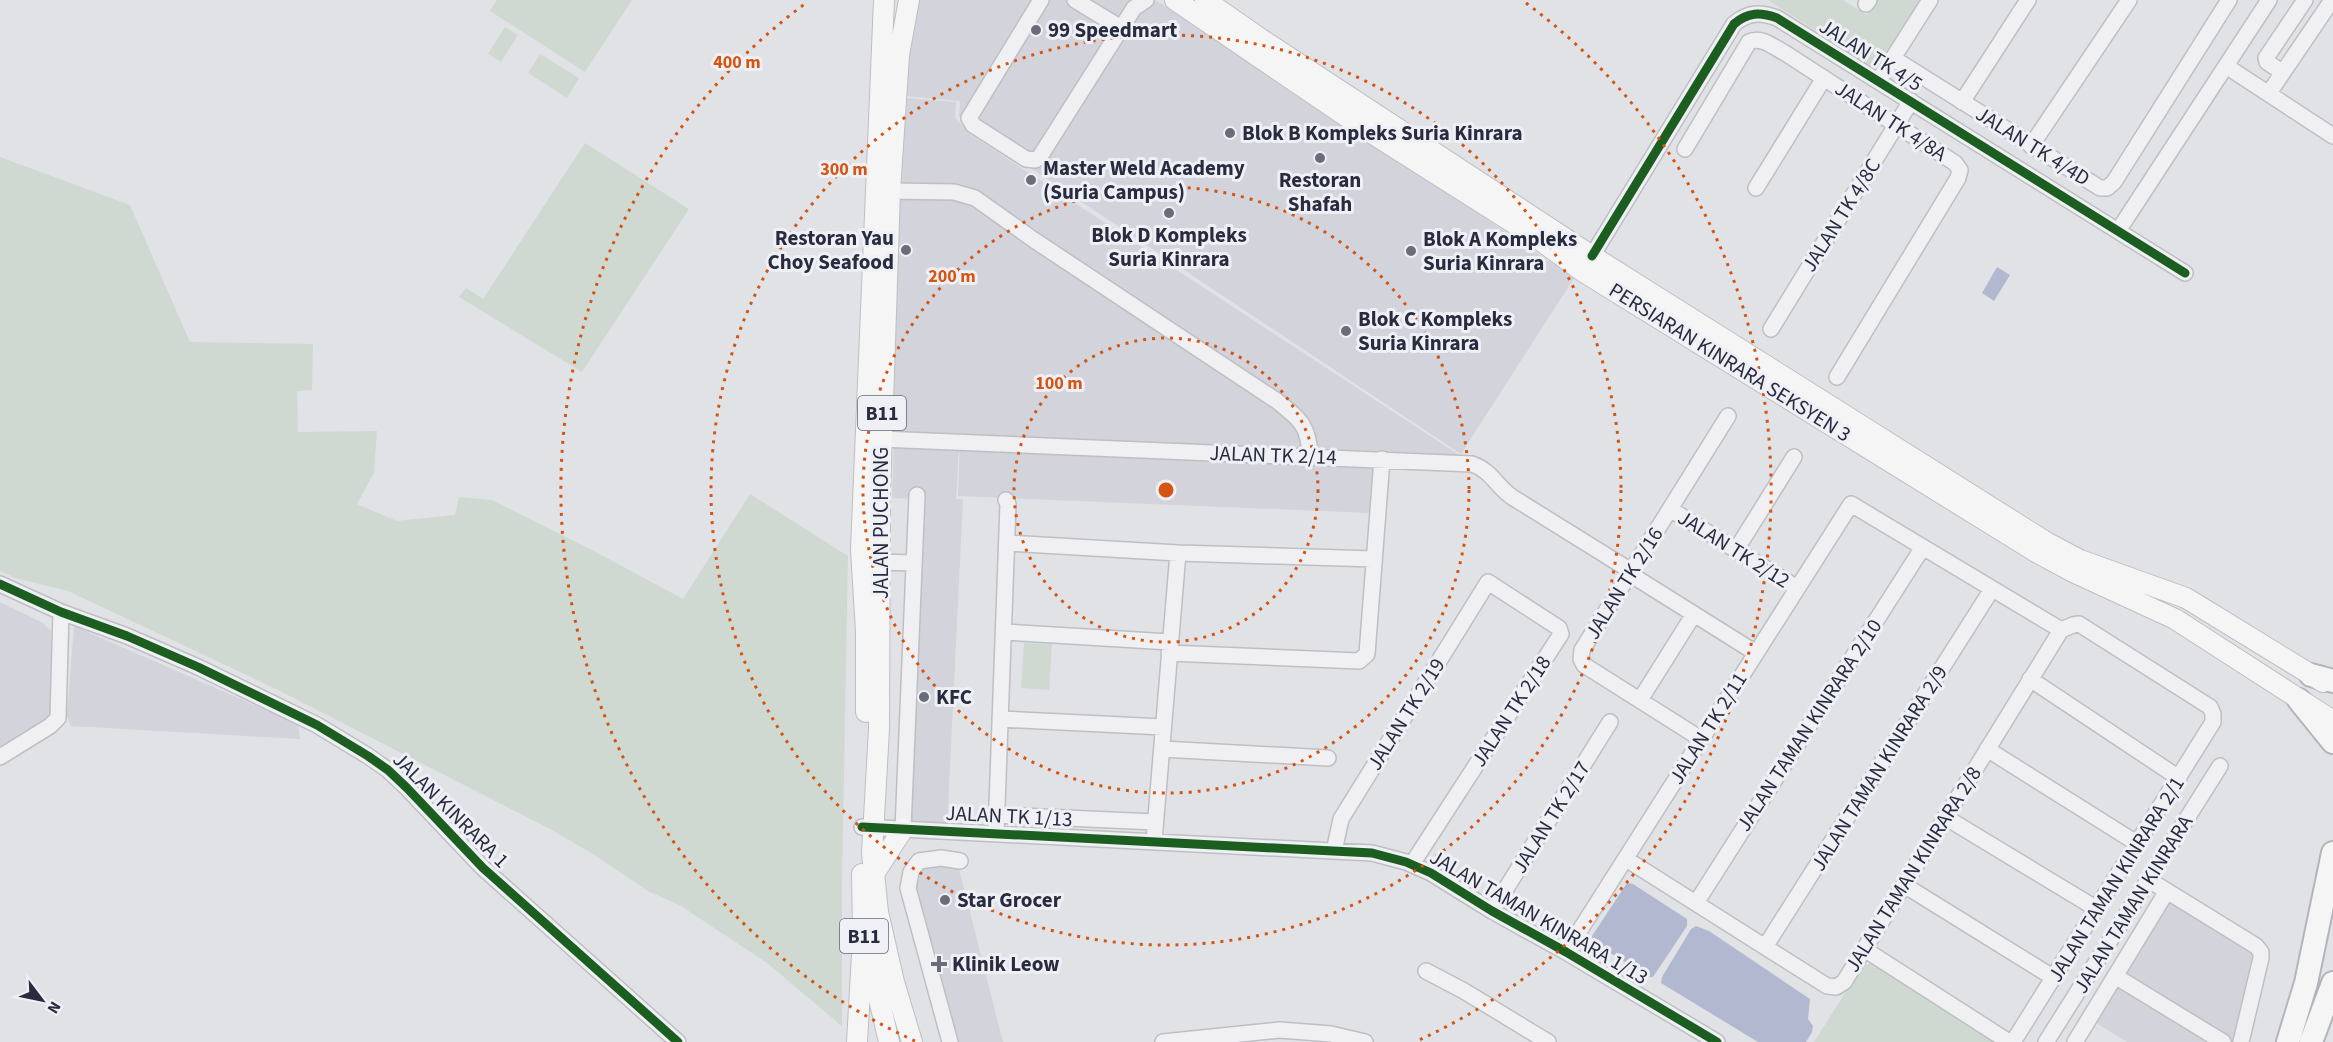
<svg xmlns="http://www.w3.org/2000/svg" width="2333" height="1042" font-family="'Source Sans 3',sans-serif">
<rect width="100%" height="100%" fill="#e1e2e6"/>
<path fill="#d2d3db" d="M919,0H1155L1197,25L1574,278L1461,454L1035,171L972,132L959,116L960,101L906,96L910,51Z
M905,98L956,102L955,118L971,135L1462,457L1376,455L1370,513L958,496L960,440L888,437L898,198Z
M894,444L959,446L956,499H963L947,829L906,827L920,499L892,498Z
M0,602L43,623L51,631L52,703L49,717L0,747Z
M74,626L298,724L300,739L71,726L67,716Z
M921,865H958L1003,1042H953L913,888Z
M2168,896L2257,953L2237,1042H2127L2093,1021Z"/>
<path fill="#cfd9d2" d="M497,0H632L585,72L490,11Z
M1768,0H1843L1867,15L1877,0H1920L1876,69Z
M505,27L518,35L501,62L488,54Z
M540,54L579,78L567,98L528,73Z
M585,143L689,209L582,372L459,297L466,288L483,299Z
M0,157L130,205L190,342L313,344L312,390L297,391L298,432L377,431L374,473L357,504L397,521L455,515L459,497L492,500L594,551L683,599L750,494L848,556L842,882V1026L767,963L681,906L648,891L593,854L550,829L276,689L68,591L15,578L0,571Z
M1024,643L1052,644L1049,690L1021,688Z
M1873,963L1998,1042H1814L1862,966Z"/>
<path fill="#b1b8d0" d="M1997,267L2010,275L1994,301L1982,293Z
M1627,883L1633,884L1687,919V926L1653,977H1648L1593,942L1592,936Z
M1696,926L1709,931L1810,999L1808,1019L1813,1026L1812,1032L1806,1042H1758L1661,983L1662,977L1691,929Z"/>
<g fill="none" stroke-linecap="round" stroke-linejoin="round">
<g stroke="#bebfc3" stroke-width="18">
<path id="minor" d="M1041,0L969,118L973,125L1026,159L1035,160L1039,158L1134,8L1146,0
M1075,0L1121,28
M1866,4L1869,0
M1893,58L2100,188H2107L2114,182L2229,0
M2226,66L2333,136
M2282,72L2267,62L2266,58L2305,0
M1879,80L1930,0
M2269,93L2332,0
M1962,102L2028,0
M2031,146L2129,0
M1685,149L1749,42C1762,36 1773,47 1785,53L1955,163L1960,170L1958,178L1837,377
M1756,188L1824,78
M890,191L954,192L975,198L1034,240L1277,401C1300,419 1309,426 1310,456
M2118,231L2269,0
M1592,256L1734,24C1748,12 1760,12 1777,18L2185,273
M1771,329L1911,101
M881,439L1472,464C1492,471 1495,485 1512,497L1631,571
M1670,509L1797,588
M1007,543L1178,553L1374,559
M1736,550L1794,457
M879,562L914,563
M1630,574L1756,653
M0,584L61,612L127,636L198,667L317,725L368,756L388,770L407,788L483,868L678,1042
M1004,632L1170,642
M1169,653L1359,661L1367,654L1382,459
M2030,679L2179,778
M1640,700L1694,614
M1000,719L1163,727
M1701,739L1584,665L1581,659L1582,650L1728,416
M1162,749L1328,758
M1987,749L2138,844
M0,757L50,726L58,718L61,612
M997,815L1155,822
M1945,817L2097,909
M862,827L1372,853L1406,862L1431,873L1492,911L1566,952L1717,1042
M903,829L917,495
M996,833L1008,504L1006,500
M1154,841L1178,553
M1334,851L1341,819L1488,582L1559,628L1561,634L1412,864
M1626,859L1827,986L1836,987L1844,982L2061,630
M2149,880L2256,946L2261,952V958L2241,1042
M1904,885L2054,978
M1696,903L1923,547
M1492,911L1610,722
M1765,947L1992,589
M1864,949L2009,1042
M1566,952L1851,504L2061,630
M1426,971L1464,991L1548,1042
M2115,976L2223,1042
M950,1042L908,888L911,872L919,861L941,858L960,861
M1163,1042L1280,1030L1331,1034L1365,1042
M2013,1042L2213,722V714L2210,707L2079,624L2073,625L2061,630
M2046,1042L2220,766
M2075,1042L2167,891"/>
</g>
<g stroke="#bebfc3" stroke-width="22">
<path id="major" d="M909,0L899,55L890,191L880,493L879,729L872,853L878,912L894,982L912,1042
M1175,0L1359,125L1537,238L1582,271L2036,552L2073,572L2175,619L2333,721
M1205,0L1261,39L1592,256L2046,542L2080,560L2186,598L2323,682
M866,712V632L861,550L884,0
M862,874L863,930L889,1042
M874,874L903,829
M857,1042L862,955"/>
</g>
<g stroke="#b3b5bb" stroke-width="26">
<path id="highway" d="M2311,675L2333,681
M2299,700L2333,742
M2288,1042L2306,983L2333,853
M2311,1042L2333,983"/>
</g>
<use href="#minor" stroke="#f0f0f3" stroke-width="15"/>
<use href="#major" stroke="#f5f5f6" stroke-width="20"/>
<use href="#highway" stroke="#f5f5f6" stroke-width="22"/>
<g stroke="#eff0f6" stroke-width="13">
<path id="cycleway" d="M1592,256L1734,24C1748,12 1760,12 1777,18L2185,273
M0,584L61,612L127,636L198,667L317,725L368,756L388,770L407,788L483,868L678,1042
M862,827L1372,853L1406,862L1431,873L1492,911L1566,952L1717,1042"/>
</g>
<use href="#cycleway" stroke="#1b5e20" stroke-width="9"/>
</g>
<g fill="none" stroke="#d55411" stroke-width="3" stroke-dasharray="3 6">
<circle cx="1166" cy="490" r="152"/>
<circle cx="1166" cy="490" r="303"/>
<circle cx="1166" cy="490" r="455"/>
<path d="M915 1041A606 606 0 0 1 806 3M1526 3A606 606 0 0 1 1417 1041"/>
</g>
<g fill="#696c79" stroke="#eff0f6" stroke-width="2">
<circle cx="1036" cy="30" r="6"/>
<circle cx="1230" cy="133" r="6"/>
<circle cx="1320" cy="158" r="6"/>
<circle cx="1031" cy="180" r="6"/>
<circle cx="1169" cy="213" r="6"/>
<circle cx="906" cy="250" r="6"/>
<circle cx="1411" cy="251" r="6"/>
<circle cx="1346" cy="331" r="6"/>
<circle cx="924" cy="697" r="6"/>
<circle cx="945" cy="900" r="6"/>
<path d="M936 955h6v6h6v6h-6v6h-6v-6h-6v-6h6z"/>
</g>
<g text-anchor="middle" stroke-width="6" stroke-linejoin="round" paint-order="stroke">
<g fill="#eff0f6" stroke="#646776" stroke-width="1.5">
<rect x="858" y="396" width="48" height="34" rx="4.5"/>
<rect x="840" y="919" width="48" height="34" rx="4.5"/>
</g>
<g font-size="20" font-weight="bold" fill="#292c3f">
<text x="882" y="420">B11</text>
<text x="864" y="943">B11</text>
</g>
<g font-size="21" font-weight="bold" fill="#292c3f" stroke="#eff0f6" text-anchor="start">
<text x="1048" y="37">99 Speedmart</text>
<text x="1242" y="140">Blok B Kompleks Suria Kinrara</text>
<text x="1043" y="175">Master Weld Academy<tspan x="1043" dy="24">(Suria Campus)</tspan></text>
<text x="1320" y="187" text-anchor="middle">Restoran<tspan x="1320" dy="24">Shafah</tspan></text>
<text x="1169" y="242" text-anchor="middle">Blok D Kompleks<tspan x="1169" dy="24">Suria Kinrara</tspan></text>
<text x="894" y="245" text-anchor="end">Restoran Yau<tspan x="894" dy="24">Choy Seafood</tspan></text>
<text x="1423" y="246">Blok A Kompleks<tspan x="1423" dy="24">Suria Kinrara</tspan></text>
<text x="1358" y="326">Blok C Kompleks<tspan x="1358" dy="24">Suria Kinrara</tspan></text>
<text x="936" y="704">KFC</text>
<text x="957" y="907">Star Grocer</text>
<text x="952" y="971">Klinik Leow</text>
</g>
<g font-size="21" fill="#292c3f" stroke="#eff0f6">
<text transform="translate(1871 55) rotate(32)" y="7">JALAN TK 4/5</text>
<text transform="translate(1891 121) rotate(33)" y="7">JALAN TK 4/8A</text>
<text transform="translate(2033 146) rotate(32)" y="7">JALAN TK 4/4D</text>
<text transform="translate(1841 215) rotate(-58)" y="7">JALAN TK 4/8C</text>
<text transform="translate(1730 362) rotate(32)" y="7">PERSIARAN KINRARA SEKSYEN 3</text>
<text transform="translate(1273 455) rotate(2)" y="7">JALAN TK 2/14</text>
<text transform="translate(881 523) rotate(-90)" y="7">JALAN PUCHONG</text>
<text transform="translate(1734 549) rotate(32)" y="7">JALAN TK 2/12</text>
<text transform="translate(1624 583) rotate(-58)" y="7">JALAN TK 2/16</text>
<text transform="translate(1511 711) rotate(-57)" y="7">JALAN TK 2/18</text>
<text transform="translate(1406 714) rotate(-58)" y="7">JALAN TK 2/19</text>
<text transform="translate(1809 725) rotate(-57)" y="7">JALAN TAMAN KINRARA 2/10</text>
<text transform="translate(1708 728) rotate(-58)" y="7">JALAN TK 2/11</text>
<text transform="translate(1879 768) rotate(-58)" y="7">JALAN TAMAN KINRARA 2/9</text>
<text transform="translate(451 810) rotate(45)" y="7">JALAN KINRARA 1</text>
<text transform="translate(1009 816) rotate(3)" y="7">JALAN TK 1/13</text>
<text transform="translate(1551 817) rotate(-58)" y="7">JALAN TK 2/17</text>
<text transform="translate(1913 869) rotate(-58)" y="7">JALAN TAMAN KINRARA 2/8</text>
<text transform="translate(2116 879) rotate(-58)" y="7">JALAN TAMAN KINRARA 2/1</text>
<text transform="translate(2133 904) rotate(-58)" y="7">JALAN TAMAN KINRARA</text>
<text transform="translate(1539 917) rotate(30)" y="7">JALAN TAMAN KINRARA 1/13</text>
</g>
</g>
<circle cx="1166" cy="490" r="9" fill="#d55411" stroke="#eff0f6" stroke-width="3"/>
<g font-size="18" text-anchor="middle" font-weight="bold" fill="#d55411" stroke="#eff0f6" stroke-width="6" stroke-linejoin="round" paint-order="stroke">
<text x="737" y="68">400 m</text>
<text x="844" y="175">300 m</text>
<text x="952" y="282">200 m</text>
<text x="1059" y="389">100 m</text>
</g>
<g transform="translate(42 1000) rotate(122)" stroke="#eff0f6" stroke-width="4.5" paint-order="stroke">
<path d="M0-4.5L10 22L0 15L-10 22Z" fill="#292c3f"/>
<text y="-9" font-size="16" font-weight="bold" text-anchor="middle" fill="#292c3f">N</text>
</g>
</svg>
